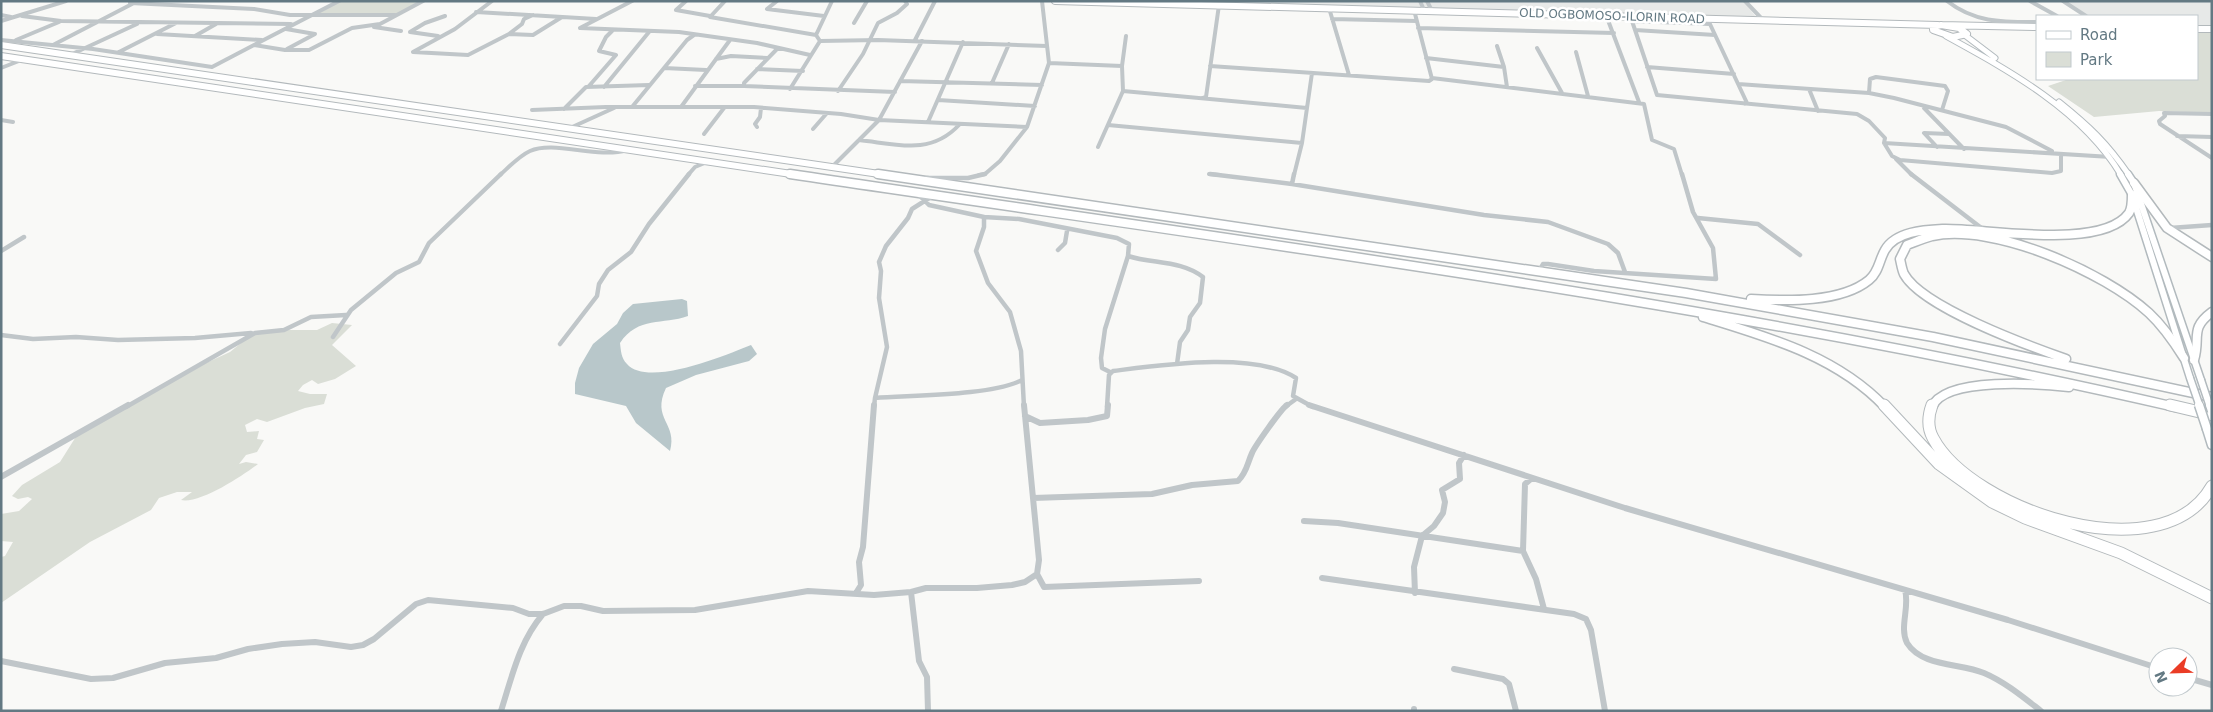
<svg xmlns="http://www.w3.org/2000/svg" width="2213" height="712" font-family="'DejaVu Sans',sans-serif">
<rect width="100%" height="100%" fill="#f9f9f7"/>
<path fill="#e7e9e8" d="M1119,1H1743L1757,18Z
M2065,1H2211L2212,25H2197V16H2088Z"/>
<path fill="#daded6" d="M342,1H420L397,14H316Z
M2197,31L2212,32V113L2159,111L2094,117L2048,86L2069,79H2197Z
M332,323L352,325L332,345L356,366L335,379L318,384L312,380L303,385L298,391L310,394H327L324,404L305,408L267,422L257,419L245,425L247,432L259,431L257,439L264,440L257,452L246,455L239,464L246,462L258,464C242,476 200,504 181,500L192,492H177L159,498L151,510L90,542L1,603V557L5,556L13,542L1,541V514L19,511L32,499L28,497L18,499L12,496L22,485L60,462L77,435L206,363L230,352L252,334L285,330H317Z"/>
<path fill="#b8c7ca" d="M682,299L687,301L688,316C663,325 638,316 620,343C621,351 621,358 627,364C648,388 726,355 751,345L757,354L749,361L696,375L666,388C651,419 678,423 670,451L636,423L626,406L575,394V383L579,368L593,344L617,324L623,313L633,304Z"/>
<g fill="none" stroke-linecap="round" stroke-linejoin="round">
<g stroke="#b2babe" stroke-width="7">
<path id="secondary-far2" d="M1946,36C2010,71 2083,111 2121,175
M1966,36L1995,58
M2059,102C2089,126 2107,143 2129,175"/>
</g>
<g stroke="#b2babe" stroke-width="9">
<path id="secondary-far1" d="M2120,174L2132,195L2190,378
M2128,174L2134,183L2201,380"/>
</g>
<g stroke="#b2babe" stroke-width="11">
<path id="secondary" d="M2207,429L2212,445"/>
</g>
<g stroke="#b3b9bc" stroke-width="8">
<path id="highway-far2" d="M1055,1L1938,25
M1941,25L2037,27
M1941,25L1959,28L1967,34L1953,37L1933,30V27Z
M2197,29H2212
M1,45L886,175
M1,56L798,175"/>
</g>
<g stroke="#b3b9bc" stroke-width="11">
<path id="highway-far1" d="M790,174C1253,243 1719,302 2175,407
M878,174L1686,293L1933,337L2212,397
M2134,183L2167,228L2212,257
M1751,299C1786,301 1841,303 1869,280C1879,272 1879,260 1885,250C1896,231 1925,230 1944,229C1985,228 2102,251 2129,213C2132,208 2132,201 2132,195
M1703,317C1768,337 1837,356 1885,407
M2066,359C2029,346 1922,307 1904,274C1902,270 1901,263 1900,259L1907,245C1915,242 1924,238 1932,236C1994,223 2104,272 2149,313C2163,326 2174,342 2184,358
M2194,360C2201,337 2189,329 2212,312
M1932,407C1945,376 2041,384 2069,387"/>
</g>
<g stroke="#b3b9bc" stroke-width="13">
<path id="highway" d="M1884,405L1939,464L1992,502L2025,518L2121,553L2212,598
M1932,405C1928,416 1927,427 1933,438C1971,510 2162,575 2212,486
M2170,405L2212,415"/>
</g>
<path stroke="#c0c6c9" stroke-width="4" d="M134,1L130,3L254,9L290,15H395
M339,1L254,45L285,50H309L352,28L380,24L423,1
M492,1L455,29L413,52L468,55L509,34L533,35L562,17
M725,1L710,17L816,35
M777,1L767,9L824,16
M1420,1L1424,10
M1427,1L1432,11
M1745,1L1763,20
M1947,1C1975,23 2003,22 2037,22
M2030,1L2057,16
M2063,1L2086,16
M1329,8L1349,75
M676,10L710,16
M676,10L686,1
M476,12L596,19
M1,15L11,17
M1606,15L1639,102
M22,16L61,21L291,24
M1332,19L1417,21
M1,21L66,1
M1709,22L1747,103L1745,104
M854,23L867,1
M1710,24L1632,21L1657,95L1857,114L1869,121L1885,138L1884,143L2111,157
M374,27L401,31
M580,28L679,32L757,43L810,55
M580,28L632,1
M1418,28L1614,33
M286,29L315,34L287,49
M1635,30L1715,35
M157,34L262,40
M509,34L522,24L524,19L533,15
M195,36L216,24
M438,36L410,32L425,23L445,16
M1,40L93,49L212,67L254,45
M16,40L59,22
M915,40L935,1
M820,41L878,40L1047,46
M53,45L132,4
M1497,46L1504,67L1507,87
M778,48L744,83V86L895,92
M1537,48L1562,93
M119,52L176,23
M1576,52L1588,96
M70,55L137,24
M1426,58L1504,67
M716,59L731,56L767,58
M1049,63L1122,66
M1210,66L1429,81L1432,79L1414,10
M1647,67L1734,74
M1,68L24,59
M664,68L706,70
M757,69L803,71
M1432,78L1644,104L1652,140L1674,149L1682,175
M900,81L1042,85
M992,83L1009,44
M1738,84L1869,93L1894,98L2006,127L2052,151
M589,86L616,55L599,51L606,37L612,31
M695,86H744
M604,87L649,32
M790,89L820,41L816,35L832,1
M1809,89L1818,111
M838,91L863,54L878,23L897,13L907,4L905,1
M1123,91L1307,108
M1869,93L1870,79L1876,77L1945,86L1948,91L1942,110
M1203,98L1206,97L1219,5
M938,100L1035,106
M632,107L687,40L694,35
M681,107L730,40
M1928,107L1924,108L1964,149
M564,109L586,87L649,85
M532,110L606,107H754L841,114L879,120L1027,127
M2212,114L2164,113L2165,116L2159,121L2160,124L2212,158
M1,120L13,122
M928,122L963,42
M1108,125L1302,143
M757,127L755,124L760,117L761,108
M570,128L614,108
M813,129L827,113
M704,134L724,108
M2177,136L2212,137
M859,140C896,144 930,156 959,125
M1884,143L1892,156L1900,160L2052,173L2061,171V155
M1098,147L1123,91L1122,66L1126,36
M1937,147L1924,133L1949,134
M1896,159L1912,175
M832,167L879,120L922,41
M1209,174L1220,175
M500,175C509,167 519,156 530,151C554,140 597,159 627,150
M688,175L695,167L707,162
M979,175L985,174L1000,161L1027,127L1049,63L1042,1
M1294,175L1302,143L1312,73"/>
<path stroke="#c0c6c9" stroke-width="4.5" d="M1210,174L1292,184L1484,215L1548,222L1608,244L1618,253L1625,272
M1911,174L1984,230
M927,178H968L985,174
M1292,184L1294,174
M917,193L929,205L984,217V227L976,251L988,283L1010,312L1021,351L1024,407
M984,217L1019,219L1117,238L1129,244L1128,256C1153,264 1181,260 1203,277L1200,303L1190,317L1188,330L1180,342L1177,364
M1698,218L1758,224L1800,255
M2170,228L2212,225
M1058,250L1065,243L1067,231
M1,251L24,237
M1539,271L1543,264H1548L1594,271L1716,279L1713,248L1693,212L1682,174
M1,335L33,339L76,337L118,340L195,338L251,333
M333,337L351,310L396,273L419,262L429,243L501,174
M560,344L597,296L599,284L608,270L631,252L649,224L689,174
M1110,372L1102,368L1101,358L1105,329L1128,256
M875,398L887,347L879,298L881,271L879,262L886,246L908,218L912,209L934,195
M126,407L255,333L284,330L311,317L346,315
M874,407L875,398C912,395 991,396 1022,380
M1107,407L1109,375L1113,371C1161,365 1255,351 1296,378L1293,396L1313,407
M1285,407L1296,399"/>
<path stroke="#c0c6c9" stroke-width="6" d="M1309,405L1625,508L2008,620L2158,668
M1025,416L1040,423L1088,420L1107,416L1108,405
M1,477L128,405
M1532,478L1525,484L1523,551L1536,579L1544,609
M1033,498L1152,494L1192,485L1238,481C1247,472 1247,464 1252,453C1255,446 1281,409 1287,405
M1304,521L1338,523L1523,551
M1037,574L1044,587L1199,581
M1322,578L1574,614L1586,619L1591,630L1605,711
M1905,590C1910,607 1899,627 1907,643C1922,667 1960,663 1984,673C2005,682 2023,697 2041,711
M911,592L919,661L927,677L928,711
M856,593L861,585L859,562L863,547L874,405
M1415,593L1414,567L1422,536L1434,526L1443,513L1445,502L1442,490L1460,479L1459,463L1464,455
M1,661L91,679L113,678L165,663L216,658L248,649L282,644L315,642L351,647L363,645L374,639L416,604L428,600L513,608L529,614H543L564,606H581L603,611L695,610L808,591L874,595L911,592L926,588H977L1012,585L1025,582L1037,574L1039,560L1024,405
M1454,669L1503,679L1509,684L1516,711
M2188,678L2212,685
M1414,709V711
M501,711C512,677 519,642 543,614"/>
<use href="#secondary-far2" stroke="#fff" stroke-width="5"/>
<use href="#secondary-far1" stroke="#fff" stroke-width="6"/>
<use href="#secondary" stroke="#fff" stroke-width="8"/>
<use href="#highway-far2" stroke="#fff" stroke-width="6"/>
<use href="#highway-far1" stroke="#fff" stroke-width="8"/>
<use href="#highway" stroke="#fff" stroke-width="11"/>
<g stroke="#b2babe" stroke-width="9" stroke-linecap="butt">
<path id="secondary-bridge-far1" d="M2190,378L2200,407
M2201,380L2210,407"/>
</g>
<g stroke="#b2babe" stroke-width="11" stroke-linecap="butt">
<path id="secondary-bridge" d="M2199,405L2207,429
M2210,405L2212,411"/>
</g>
<use href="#secondary-bridge-far1" stroke="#fff" stroke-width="6"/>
<use href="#secondary-bridge" stroke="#fff" stroke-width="8"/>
</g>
<g text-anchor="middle" stroke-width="5" stroke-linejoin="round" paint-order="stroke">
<g font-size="12" fill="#637983" stroke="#fff">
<text transform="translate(1612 16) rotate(2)" y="4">OLD OGBOMOSO-ILORIN ROAD</text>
</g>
</g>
<rect width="2213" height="712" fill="none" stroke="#637983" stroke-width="5"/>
<rect x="2036" y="15" width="162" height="65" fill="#ffffff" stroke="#c1c9cd"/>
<rect x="2046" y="31" width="25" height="8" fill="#ffffff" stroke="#c1c9cd"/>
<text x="2080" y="40" font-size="15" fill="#637983">Road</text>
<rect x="2046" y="52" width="25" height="15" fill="#daded6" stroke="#c1c9cd"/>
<text x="2080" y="65" font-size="15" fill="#637983">Park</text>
<g transform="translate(2173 672) rotate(247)"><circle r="24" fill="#ffffff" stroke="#c1c9cd"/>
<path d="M0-4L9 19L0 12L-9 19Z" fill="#ea3c26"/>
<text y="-8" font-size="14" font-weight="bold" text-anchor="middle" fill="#637983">N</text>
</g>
</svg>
